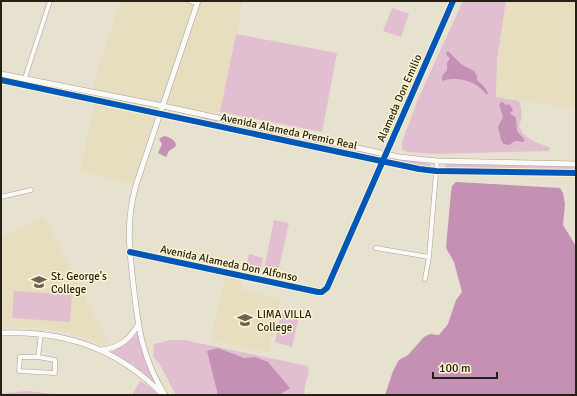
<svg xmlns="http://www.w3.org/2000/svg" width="577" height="396" font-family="Signika,sans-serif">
<rect width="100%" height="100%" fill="#e7e1cf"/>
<path fill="#e6debe" d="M120,1H243L220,112H206L159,101L133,185L80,171L98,91L94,88L101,60Z
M506,1H576V108L496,97L497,60Z
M43,216L108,342L103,345L66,332L38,327L1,328V238Z
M225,278L242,281L241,290L280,299L268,352L211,341Z"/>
<path fill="#e1bfd1" d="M463,1H506L497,60L496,97L519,101C522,108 523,118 519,125C523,139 537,143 549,147L550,149L548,151L433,154L408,152L402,149V142L418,99Z
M392,8L409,14L401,37L383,31Z
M236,34L337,53L322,132L220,112Z
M201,117L290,136L289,139L200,121Z
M303,139L379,155L378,159L302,143Z
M394,158L431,164L430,168L393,162Z
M445,164L576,167V170L445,169Z
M274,220L289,223L278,272L264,269Z
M249,254L263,258L261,268L247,264Z
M14,291L72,295L70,322L12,318Z
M281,313L299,317L292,347L275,342Z
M137,333L146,364L157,385L132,364L111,352C121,347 130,343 137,333Z
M171,340H184L308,366C311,376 302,385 305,395H176L160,365L153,356L154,344Z
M140,381L150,387L158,395H132Z
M28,391L62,395H1L5,393Z"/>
<path fill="#c490b4" d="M448,51L461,64L474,71L478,77L476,78C479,84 485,84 488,94H486C476,81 458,76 442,81V76L447,70V63L450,58L447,56L446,53Z
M502,102H503L506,106L507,104L510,105L513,110L510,113L516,118L517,131L524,139V142L515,141L509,145L504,144C501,141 501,140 500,135C497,124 498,128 503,117L499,104Z
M164,136C169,137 175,139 176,145L175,147L169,151L166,157L158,153L162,144L159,139Z
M456,182L560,188L563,193L565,204L563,225L576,246V395H385L393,371L399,360L408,355L424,337L430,334L439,335L448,324L456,300L462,292L454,262L446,248L451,192L452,186Z
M218,348L244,358L255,357L268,362L290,388L279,395H218L207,351Z"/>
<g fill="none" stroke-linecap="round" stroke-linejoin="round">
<g stroke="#a5a192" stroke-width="5">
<path id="minor" d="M190,1L197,3
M24,81L50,1
M1,197L31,190
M376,248L429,257
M130,252L318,292H322L327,288L453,1
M425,279L429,257L437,161
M38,357H20L19,371L55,373V360L38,357L41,334"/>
</g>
<g stroke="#a5a192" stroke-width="6">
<path id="tertiary" d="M1,74L163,106L399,157L437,161L576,164
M1,80L419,169L436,171L576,173
M1,333C64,330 119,349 163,395
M101,350C119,348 129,340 138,325
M165,395C141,357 138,325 133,282C129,246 126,220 136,185L198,1"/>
</g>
<use href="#minor" stroke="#fbfaf8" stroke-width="4"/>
<use href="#tertiary" stroke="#fbfaf8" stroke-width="5"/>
<g stroke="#fef5d2" stroke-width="8">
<path id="cycleway" d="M1,80L419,169L436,171L576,173
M130,252L318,292H322L327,288L453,1"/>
</g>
<use href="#cycleway" stroke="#0057b8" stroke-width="6"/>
</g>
<defs>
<g id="school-bare" transform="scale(1.2)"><path d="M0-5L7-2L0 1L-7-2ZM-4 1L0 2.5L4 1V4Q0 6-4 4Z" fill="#696455" stroke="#fef5d2" stroke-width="2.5" paint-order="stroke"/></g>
</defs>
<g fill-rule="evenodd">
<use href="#school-bare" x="39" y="282"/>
<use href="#school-bare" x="245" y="320"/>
</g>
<g text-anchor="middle" stroke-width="3" stroke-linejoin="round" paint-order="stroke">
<g font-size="11" fill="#252114" stroke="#fef5d2">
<text transform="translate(399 98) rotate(-66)" y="4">Alameda Don Emilio</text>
<text transform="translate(289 131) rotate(12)" y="4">Avenida Alameda Premio Real</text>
<text transform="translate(229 263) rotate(12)" y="4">Avenida Alameda Don Alfonso</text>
</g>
<g font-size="11" fill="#252114" stroke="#fef5d2" text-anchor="start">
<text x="51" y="280">St. George's<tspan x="51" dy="13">College</tspan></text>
<text x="257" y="318">LIMA VILLA<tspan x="257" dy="13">College</tspan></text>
</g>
</g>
<rect width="577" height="396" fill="none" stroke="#252114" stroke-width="4"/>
<path d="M433 372v6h64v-6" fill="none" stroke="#252114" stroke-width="2"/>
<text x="439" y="372" font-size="12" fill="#252114" stroke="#fef5d2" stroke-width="3" paint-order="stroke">100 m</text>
</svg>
